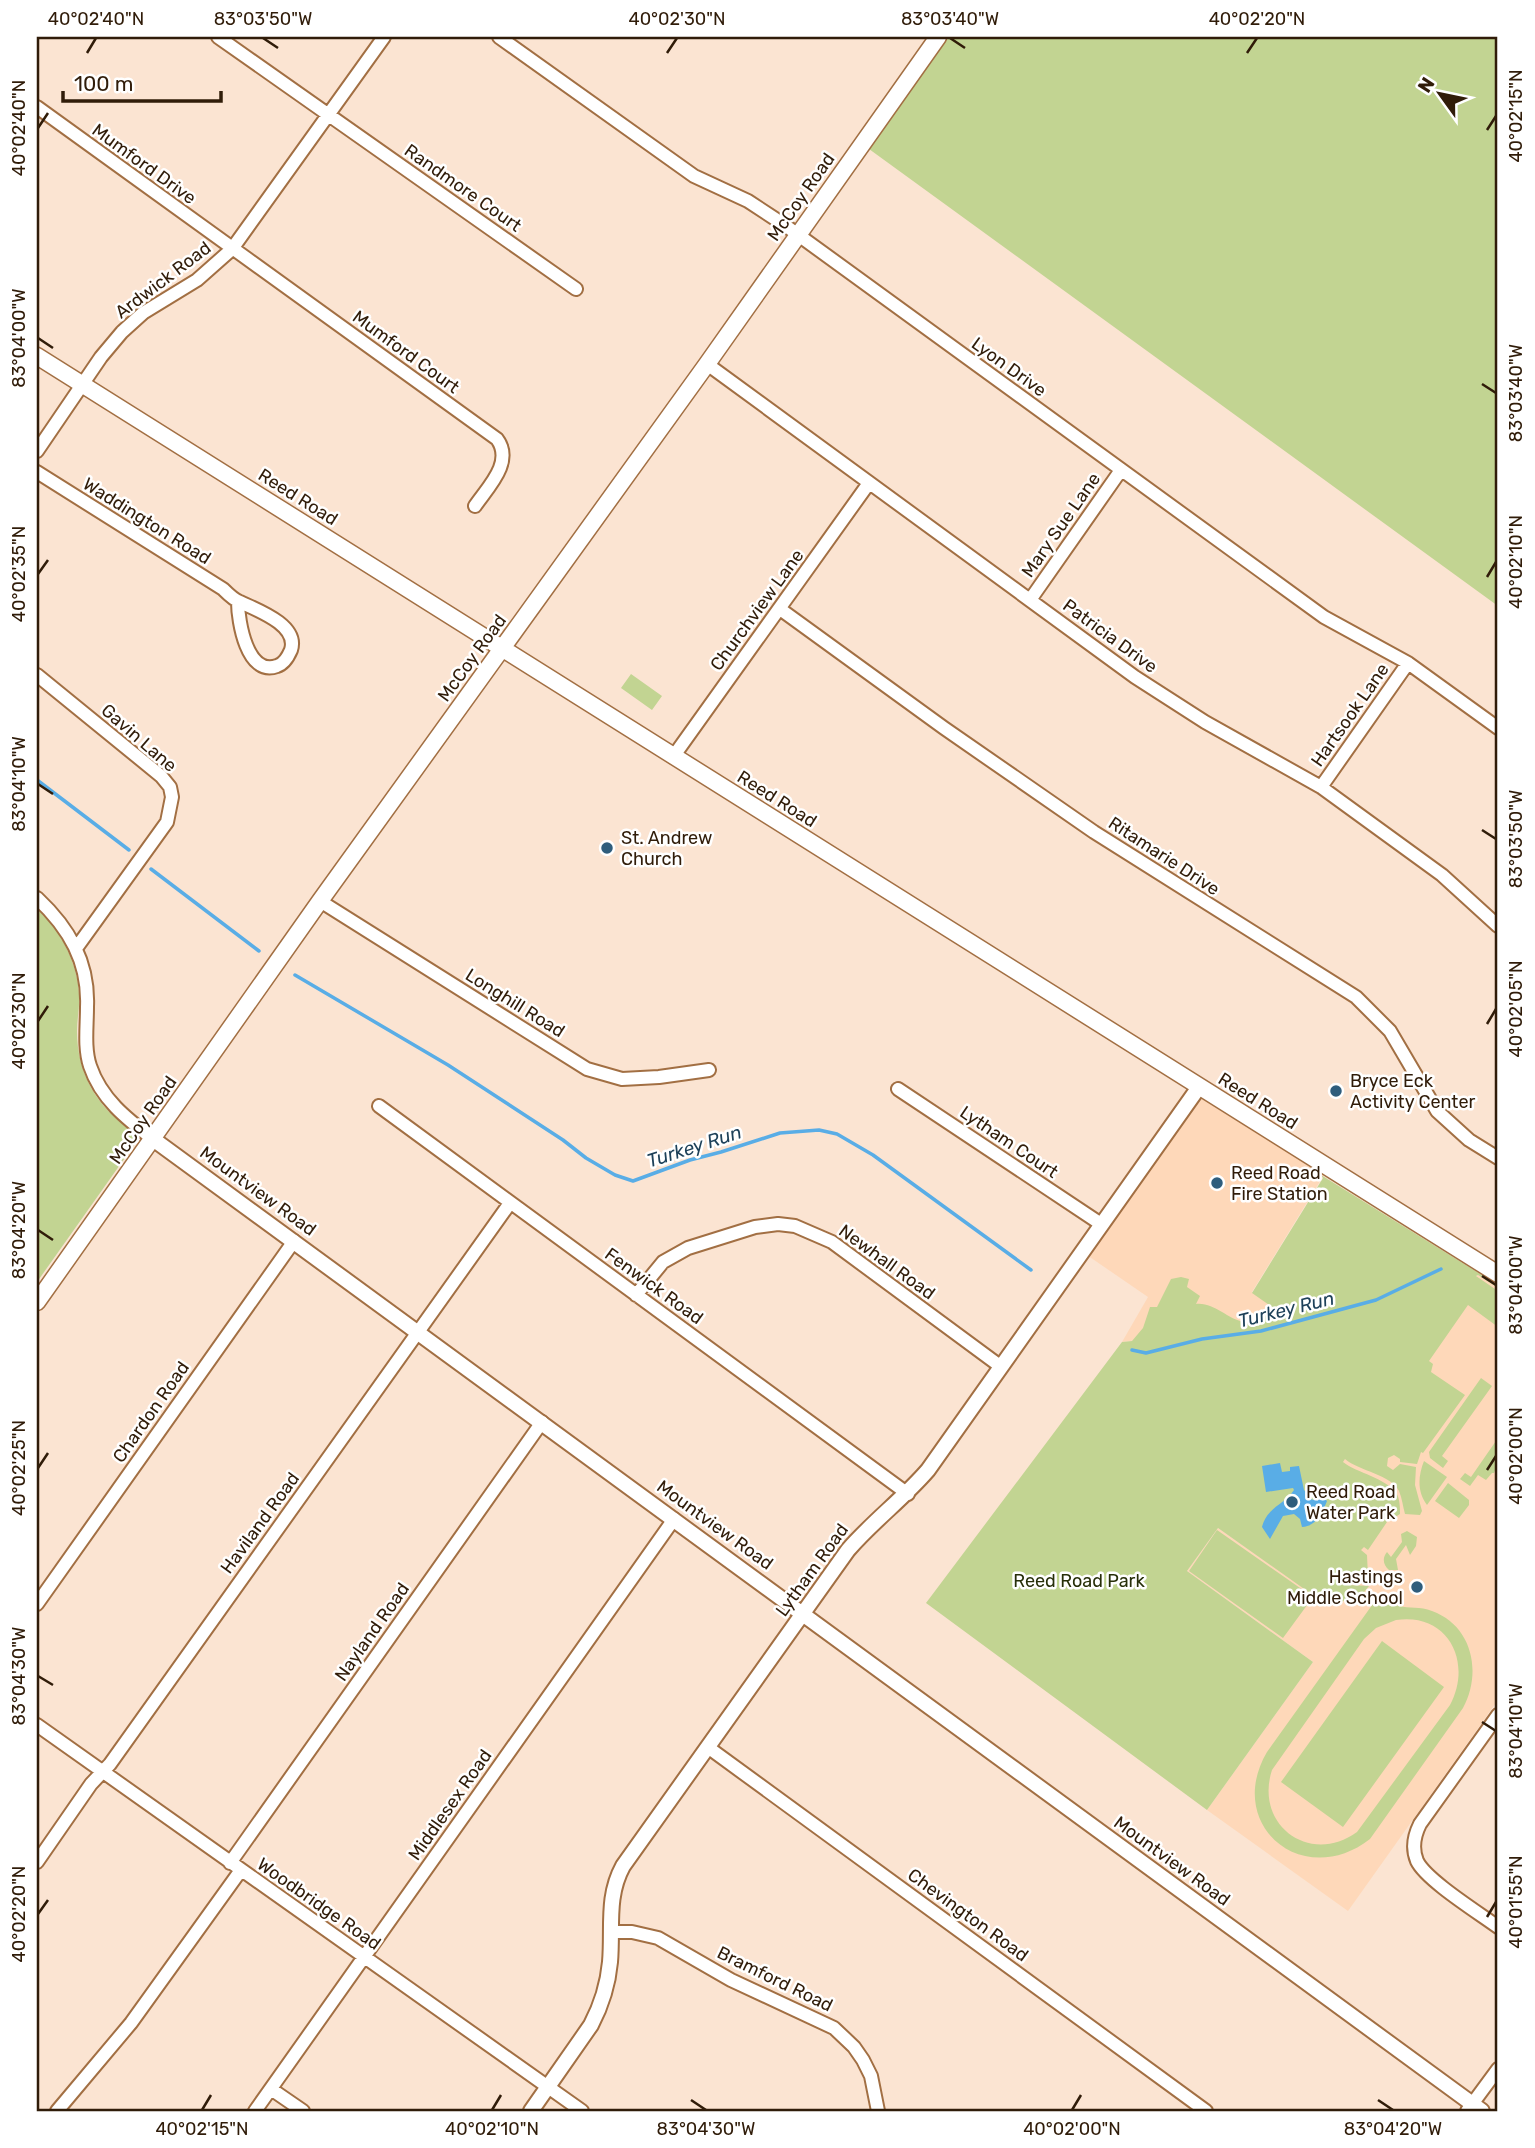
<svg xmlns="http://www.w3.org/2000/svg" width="1535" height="2148" font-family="Rubik,sans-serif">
<rect width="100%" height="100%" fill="#fbe4d2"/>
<path fill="#fed8b9" d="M1197,1084L1261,1115L1333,1160L1252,1292L1285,1316L1235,1329L1122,1342L1148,1297L1081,1251Z
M1479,1273L1498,1285V1700L1348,1911L1207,1810L1313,1662L1187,1571L1218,1528L1324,1602L1342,1463Z"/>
<path fill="#c2d492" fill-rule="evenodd" d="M949,37H1498V606L869,149Z
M631,674L662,696L652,710L621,688Z
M37,909C60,928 78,964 79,994C80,1006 77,1019 77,1031C77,1073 97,1108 132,1130L134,1145L37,1282Z
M1321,1175L1498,1285V1288L1478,1275L1476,1276L1498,1291V1327L1468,1305L1429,1361L1433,1364L1431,1372L1465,1395L1423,1453L1421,1452L1417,1464L1400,1462V1459L1394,1455L1388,1458L1387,1466L1393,1470L1400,1464L1416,1467L1415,1485L1422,1511L1420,1515L1405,1514C1403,1507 1402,1498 1399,1491C1392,1475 1359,1471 1345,1459L1343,1462C1357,1473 1386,1478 1396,1493C1400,1498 1400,1508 1400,1514L1389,1521L1384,1518L1387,1522L1368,1550L1364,1547L1361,1550L1367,1555L1368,1577L1355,1580L1344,1575L1341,1579L1349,1585L1369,1586L1354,1604L1347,1598L1340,1604L1329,1596L1324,1603L1218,1528L1187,1571L1313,1662L1207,1810L926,1603L1122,1342L1132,1341L1143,1328L1150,1307H1157L1171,1279L1181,1277L1189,1279L1187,1287L1200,1296L1196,1304C1214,1302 1227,1319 1244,1322C1257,1324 1263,1309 1275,1309L1252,1293L1323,1178Z
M1481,1378L1492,1386L1442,1456L1448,1461L1443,1468L1430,1458L1429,1452Z
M1498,1438V1463L1494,1473H1492L1486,1480L1478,1475L1470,1486L1460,1479L1465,1473L1471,1477Z
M1424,1461L1447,1477L1427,1505C1417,1492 1418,1476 1424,1461Z
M1448,1483L1469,1500V1505L1459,1518L1435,1501Z
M1217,1530L1313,1597L1283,1638L1189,1571Z
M1407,1531L1417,1537L1416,1546L1410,1555L1406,1545L1396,1559L1398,1570H1389C1383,1565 1382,1558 1387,1552L1391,1557L1402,1542L1401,1534Z
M1380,1594C1385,1598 1393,1605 1399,1606C1409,1609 1420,1606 1432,1611C1473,1626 1482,1673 1463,1708L1370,1839C1303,1891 1224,1825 1267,1752ZM1396,1620C1448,1612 1473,1662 1450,1705L1357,1832C1310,1866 1254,1825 1272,1770L1364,1639L1376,1628Z
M1382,1641L1444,1687L1343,1827L1281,1782Z"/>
<path fill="#59ade6" d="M1280,1463L1282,1472L1290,1471V1467L1299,1466L1304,1490L1307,1493L1306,1496L1313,1500L1320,1494L1327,1501C1322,1513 1317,1526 1302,1527L1300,1519L1294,1514L1283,1516L1270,1539L1262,1527C1267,1507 1284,1505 1294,1490L1293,1488L1266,1492L1262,1466Z"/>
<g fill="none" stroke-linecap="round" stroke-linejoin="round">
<path stroke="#59ade6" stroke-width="3.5" d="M37,780L129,850
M151,869L259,951
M295,975L448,1065L563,1140L586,1158L615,1175L633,1181L690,1160L721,1152L780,1133L819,1130L837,1134L873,1155L1031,1270
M1132,1350L1146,1353L1202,1339L1261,1331L1376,1300L1441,1269"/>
<g stroke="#a26f43" stroke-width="16">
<path id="minor" d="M218,37L576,289
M499,37L694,176L748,201L786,226L1324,617L1408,663L1498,728
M37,107L497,439C514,462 488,487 475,506
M707,364L1135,677L1205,722L1321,787L1442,875L1498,926
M37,451L101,357L122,332L143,313L197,280L232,249L384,37
M37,472L223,589C228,594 234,600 240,602C257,610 299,625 291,650C288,657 284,664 277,666C247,677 238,621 238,602
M1030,600L1121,470
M780,609L944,728L1094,832L1356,997L1390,1031L1437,1111L1469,1140L1498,1158
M37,675L161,776L170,787L172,797L167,822L77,947
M673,757L869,483
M1321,787L1408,663
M37,898C69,928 89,962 87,1007C87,1027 84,1048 90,1066C101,1099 127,1119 153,1139
M320,901L587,1069L622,1079L659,1077L709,1070
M898,1089L1101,1224
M379,1106L908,1494
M636,1295L663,1262L688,1248L755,1227L778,1224L795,1226L832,1242L1000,1366
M37,1604L294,1241
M1498,1715L1420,1824C1414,1836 1412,1849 1417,1861C1426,1880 1479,1913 1498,1927
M37,1725L582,2111
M709,1748L1206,2111
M37,1862L91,1784L110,1764L510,1203
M230,1863L542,1422
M610,1932H632L658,1938L731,1980L834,2028L854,2047L863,2060L871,2076L878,2111
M271,2089L303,2111
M57,2111L131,2023L241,1870
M255,2111L674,1519
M1467,2111L1498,2069"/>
</g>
<g stroke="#a26f43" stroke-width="18">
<path id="tertiary" d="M153,1139L1482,2111
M531,2111L591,2025C601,2006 608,1984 610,1962C613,1928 606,1897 623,1866L848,1550C873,1521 903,1499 928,1470L1199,1087"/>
</g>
<g stroke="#a26f43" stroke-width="19">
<path id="secondary" d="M37,356L1498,1274
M37,1302L320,901L707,364L938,37"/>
</g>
<use href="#minor" stroke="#fff" stroke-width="12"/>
<use href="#tertiary" stroke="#fff" stroke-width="14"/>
<use href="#secondary" stroke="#fff" stroke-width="16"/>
</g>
<path fill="none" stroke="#301c09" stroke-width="2.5" d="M263,38L278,48M950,38L965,48M87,53L96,38M667,53L677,38M1247,53L1257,38M38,128L48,113M1487,130L1496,116M38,338L53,348M1482,384L1496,393M38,574L48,560M1487,577L1496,562M38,784L53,794M1482,830L1496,839M38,1021L48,1006M1487,1024L1496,1009M38,1230L53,1240M1482,1276L1496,1285M38,1468L48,1453M1487,1470L1496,1456M38,1676L53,1685M1482,1722L1496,1731M38,1914L48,1900M1487,1917L1496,1902M691,2100L706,2110M1378,2100L1393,2110M202,2110L211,2095M492,2110L501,2095M1072,2110L1081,2095"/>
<g fill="#2f5d7c" stroke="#fff" stroke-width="2.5">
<circle cx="607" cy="848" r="7"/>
<circle cx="1336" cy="1091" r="7"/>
<circle cx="1217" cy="1183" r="7"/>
<circle cx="1292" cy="1502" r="7"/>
<circle cx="1417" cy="1587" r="7"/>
</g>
<g text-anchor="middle" stroke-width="5" stroke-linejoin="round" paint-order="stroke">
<g font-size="18" fill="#301c09" stroke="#fff">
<text transform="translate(144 164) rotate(36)" y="6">Mumford Drive</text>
<text transform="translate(463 188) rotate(35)" y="6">Randmore Court</text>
<text transform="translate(801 197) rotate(-55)" y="6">McCoy Road</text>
<text transform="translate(163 280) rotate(-37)" y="6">Ardwick Road</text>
<text transform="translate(406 352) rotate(36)" y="6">Mumford Court</text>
<text transform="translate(1009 367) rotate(36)" y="6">Lyon Drive</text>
<text transform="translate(298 497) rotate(32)" y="6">Reed Road</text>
<text transform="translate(147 521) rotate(32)" y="6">Waddington Road</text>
<text transform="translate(1061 525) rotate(-55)" y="6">Mary Sue Lane</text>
<text transform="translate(757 610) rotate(-54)" y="6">Churchview Lane</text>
<text transform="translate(1110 636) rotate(36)" y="6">Patricia Drive</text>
<text transform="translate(472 658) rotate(-54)" y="6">McCoy Road</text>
<text transform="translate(1350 715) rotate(-55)" y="6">Hartsook Lane</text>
<text transform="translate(139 738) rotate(41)" y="6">Gavin Lane</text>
<text transform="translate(777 799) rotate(32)" y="6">Reed Road</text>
<text transform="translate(1164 856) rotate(33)" y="6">Ritamarie Drive</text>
<text transform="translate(515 1003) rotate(32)" y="6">Longhill Road</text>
<text transform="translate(1258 1101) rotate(32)" y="6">Reed Road</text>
<text transform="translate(143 1120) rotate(-55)" y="6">McCoy Road</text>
<text transform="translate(1009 1142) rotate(34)" y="6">Lytham Court</text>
<text transform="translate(258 1191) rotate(36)" y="6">Mountview Road</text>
<text transform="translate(887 1262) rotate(36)" y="6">Newhall Road</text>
<text transform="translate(654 1286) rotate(36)" y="6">Fenwick Road</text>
<text transform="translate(151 1412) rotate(-55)" y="6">Chardon Road</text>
<text transform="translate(260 1523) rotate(-54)" y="6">Haviland Road</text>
<text transform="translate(715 1525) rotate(36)" y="6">Mountview Road</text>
<text transform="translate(812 1570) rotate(-54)" y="6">Lytham Road</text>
<text transform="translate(372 1632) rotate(-55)" y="6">Nayland Road</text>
<text transform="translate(450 1805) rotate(-55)" y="6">Middlesex Road</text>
<text transform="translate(1172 1861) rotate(36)" y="6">Mountview Road</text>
<text transform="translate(319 1904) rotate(35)" y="6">Woodbridge Road</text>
<text transform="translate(968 1915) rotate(36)" y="6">Chevington Road</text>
<text transform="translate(775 1979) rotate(26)" y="6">Bramford Road</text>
</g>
<g font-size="18" fill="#301c09" stroke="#fff" text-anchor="start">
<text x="621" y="844">St. Andrew<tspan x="621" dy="21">Church</tspan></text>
<text x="1350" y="1087">Bryce Eck<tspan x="1350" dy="21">Activity Center</tspan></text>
<text x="1231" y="1179">Reed Road<tspan x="1231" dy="21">Fire Station</tspan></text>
<text x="1306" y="1498">Reed Road<tspan x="1306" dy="21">Water Park</tspan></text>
<text x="1403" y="1583" text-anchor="end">Hastings<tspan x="1403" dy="21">Middle School</tspan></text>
</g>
<g font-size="18" fill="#272f09" stroke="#fff">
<text x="1079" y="1587">Reed Road Park</text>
</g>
<g font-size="19" font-style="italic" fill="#1e4159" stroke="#fff">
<text transform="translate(694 1146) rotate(-18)" y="7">Turkey Run</text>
<text transform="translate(1286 1309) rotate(-14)" y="7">Turkey Run</text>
</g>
</g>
<rect width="1535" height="2148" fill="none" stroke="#ffffff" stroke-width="77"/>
<g transform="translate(1440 94) rotate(303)" stroke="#ffffff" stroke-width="5" paint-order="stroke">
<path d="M0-5L12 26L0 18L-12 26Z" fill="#301c09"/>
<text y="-10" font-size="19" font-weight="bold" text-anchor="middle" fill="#301c09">N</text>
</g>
<path d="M63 91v10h158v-10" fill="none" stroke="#301c09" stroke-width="3.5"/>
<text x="74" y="91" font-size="21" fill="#301c09" stroke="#ffffff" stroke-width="5" paint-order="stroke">100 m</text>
<rect x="38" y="38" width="1458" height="2072" fill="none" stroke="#301c09" stroke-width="2.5"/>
<g font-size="18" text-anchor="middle" fill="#301c09">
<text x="96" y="25">40°02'40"N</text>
<text x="263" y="25">83°03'50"W</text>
<text x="677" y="25">40°02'30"N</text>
<text x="950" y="25">83°03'40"W</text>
<text x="1257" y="25">40°02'20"N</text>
<text transform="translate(1516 116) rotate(-90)" y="6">40°02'15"N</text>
<text transform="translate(19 128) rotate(-90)" y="6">40°02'40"N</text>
<text transform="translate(19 338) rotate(-90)" y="6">83°04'00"W</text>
<text transform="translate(1516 393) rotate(-90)" y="6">83°03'40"W</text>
<text transform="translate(1516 562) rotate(-90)" y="6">40°02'10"N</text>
<text transform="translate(19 574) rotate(-90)" y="6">40°02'35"N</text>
<text transform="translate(19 784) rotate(-90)" y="6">83°04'10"W</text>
<text transform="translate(1516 839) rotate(-90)" y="6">83°03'50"W</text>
<text transform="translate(1516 1009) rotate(-90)" y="6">40°02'05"N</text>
<text transform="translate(19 1021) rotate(-90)" y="6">40°02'30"N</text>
<text transform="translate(19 1230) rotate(-90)" y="6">83°04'20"W</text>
<text transform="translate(1516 1285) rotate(-90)" y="6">83°04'00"W</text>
<text transform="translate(1516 1456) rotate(-90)" y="6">40°02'00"N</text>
<text transform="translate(19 1468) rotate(-90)" y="6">40°02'25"N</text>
<text transform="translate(19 1676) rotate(-90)" y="6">83°04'30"W</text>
<text transform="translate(1516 1731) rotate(-90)" y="6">83°04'10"W</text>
<text transform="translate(1516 1902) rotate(-90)" y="6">40°01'55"N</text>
<text transform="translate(19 1914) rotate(-90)" y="6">40°02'20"N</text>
<text x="202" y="2135">40°02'15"N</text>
<text x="492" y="2135">40°02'10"N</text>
<text x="706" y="2135">83°04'30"W</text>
<text x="1072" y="2135">40°02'00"N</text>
<text x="1393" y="2135">83°04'20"W</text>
</g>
</svg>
